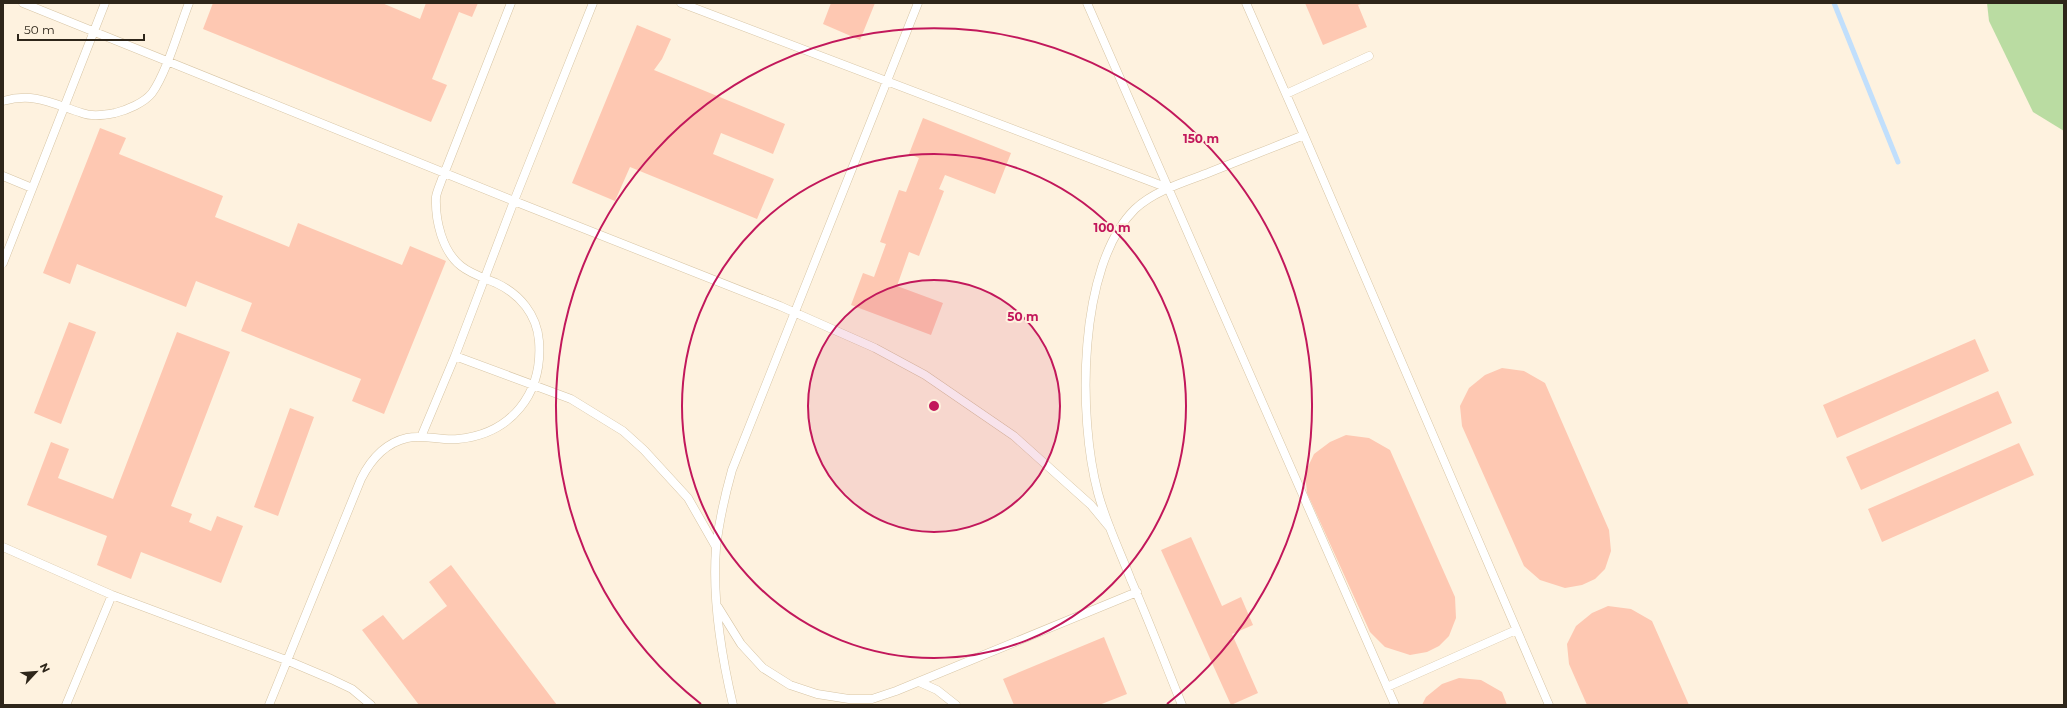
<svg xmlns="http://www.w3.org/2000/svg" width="2067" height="708" font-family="Montserrat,sans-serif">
<rect width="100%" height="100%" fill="#fef2df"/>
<path fill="#badca2" d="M1987,3H2064V131L2033,112L1989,21Z"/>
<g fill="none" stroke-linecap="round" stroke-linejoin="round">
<path stroke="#c1dffc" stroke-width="5" d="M1834,3L1898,162"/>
</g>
<path fill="#fec8b2" d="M213,3H382L420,19L426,3H478L472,17L459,12L432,79L447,85L431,122L203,29Z
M831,3H875L860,40L823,24Z
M1305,3H1364L1358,5L1367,27L1323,45Z
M637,25L671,39L662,59L654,70L785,124L773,154L721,133L713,154L774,179L757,219L630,167L615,201L572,183Z
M923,118L1011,153L995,194L945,175L939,189L944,191L919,256L909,252L897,286L943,303L931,335L851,305L863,273L874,277L886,244L880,242L899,190L906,192L919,158L909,154Z
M100,128L126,138L119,154L223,196L215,217L289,247L298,223L402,265L410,246L446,261L384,414L352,401L361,379L241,331L252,303L196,281L186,307L77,264L70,284L43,273Z
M69,322L96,332L61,424L34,413Z
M177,332L230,352L171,506L192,514L189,522L211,531L217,516L243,526L221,583L141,552L131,579L97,565L107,536L27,505L51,442L69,449L58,478L113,499Z
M1975,339L1989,371L1837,438L1823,405Z
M1502,368L1524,371L1545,383L1609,530L1611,551L1605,569L1595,579L1582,585L1565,588L1540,580L1524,566L1462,426L1460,406L1469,388L1485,375Z
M1998,391L2012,423L1861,490L1846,457Z
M290,408L314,417L278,516L254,507Z
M1346,435L1369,438L1390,450L1455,597L1456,618L1449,636L1439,646L1427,652L1410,655L1385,647L1370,632L1307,493L1305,473L1314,454L1330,442Z
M2019,443L2034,475L1882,542L1868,509Z
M1191,537L1222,606L1241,597L1253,625L1232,634L1258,693L1231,705L1161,550Z
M451,565L557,705H419L362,630L383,615L403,640L447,606L429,582Z
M1608,606L1631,609L1652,621L1689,705H1587L1569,664L1567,644L1576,626L1592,613Z
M1104,637L1127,694L1099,705H1014L1003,679Z
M1459,678L1481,680L1502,692L1507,705H1422L1426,697L1442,684Z"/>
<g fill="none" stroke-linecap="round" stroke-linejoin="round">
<g stroke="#d7c5a5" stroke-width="9">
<path id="service" d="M23,3L514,201L780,306L875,348L925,375L1014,436L1091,505L1110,528
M681,3L1168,188
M1087,3L1395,705
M1246,3L1304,135L1549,705
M1286,94L1369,56
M3,101C35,92 53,104 82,113C92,117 105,115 115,113C127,110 144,103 152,93C167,72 179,28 189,3
M3,176L32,188
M3,263L105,3
M455,356L571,399L623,431L644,450L688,498L716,547
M421,437L455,356L514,201L593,3
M3,547L112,595L286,660L331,679L352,689L371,705
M718,607L741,644L763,668L790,685L817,694L849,699H872L896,691L1137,592
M919,682L937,690L956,705
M1387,687L1516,630
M66,705L112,595
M269,705L361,479C370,461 385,443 407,438C423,434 441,441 458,439C511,434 543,394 539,341C537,315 520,294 496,283C484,278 471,274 461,266C442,251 435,220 436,197C437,191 440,185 442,179L511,3
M733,705C721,654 712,600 716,548C719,521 725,495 732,470L918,3
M1182,705C1165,663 1149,621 1131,580C1120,551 1106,523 1098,493C1078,419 1077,266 1135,209C1154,191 1184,182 1208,173C1240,160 1272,148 1304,135"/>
</g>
<use href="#service" stroke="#fff" stroke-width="8"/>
</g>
<circle cx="934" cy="406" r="126" fill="#c2185b" fill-opacity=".12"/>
<g fill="none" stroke="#c2185b" stroke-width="2">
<circle cx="934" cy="406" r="126"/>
<circle cx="934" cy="406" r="252"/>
<path d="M701 704A378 378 0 1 1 1167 704"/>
</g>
<circle cx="934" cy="406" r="6" fill="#c2185b" stroke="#fef2df" stroke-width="2"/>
<g font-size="12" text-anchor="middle" font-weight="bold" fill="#c2185b" stroke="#fef2df" stroke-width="4" stroke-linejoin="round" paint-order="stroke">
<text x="1201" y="143">150 m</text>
<text x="1112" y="232">100 m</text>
<text x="1023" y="321">50 m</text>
</g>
<rect width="2067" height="708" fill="none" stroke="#2e261a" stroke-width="8"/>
<g transform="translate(36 672) rotate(64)" stroke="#fef2df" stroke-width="3" paint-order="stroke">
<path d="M0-3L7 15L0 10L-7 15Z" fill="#2e261a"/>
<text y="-6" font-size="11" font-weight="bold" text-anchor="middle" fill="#2e261a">N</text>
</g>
<path d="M18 34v6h126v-6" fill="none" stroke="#2e261a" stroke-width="2"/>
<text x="24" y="34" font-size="12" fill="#2e261a" stroke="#fef2df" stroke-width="3" paint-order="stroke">50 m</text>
</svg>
